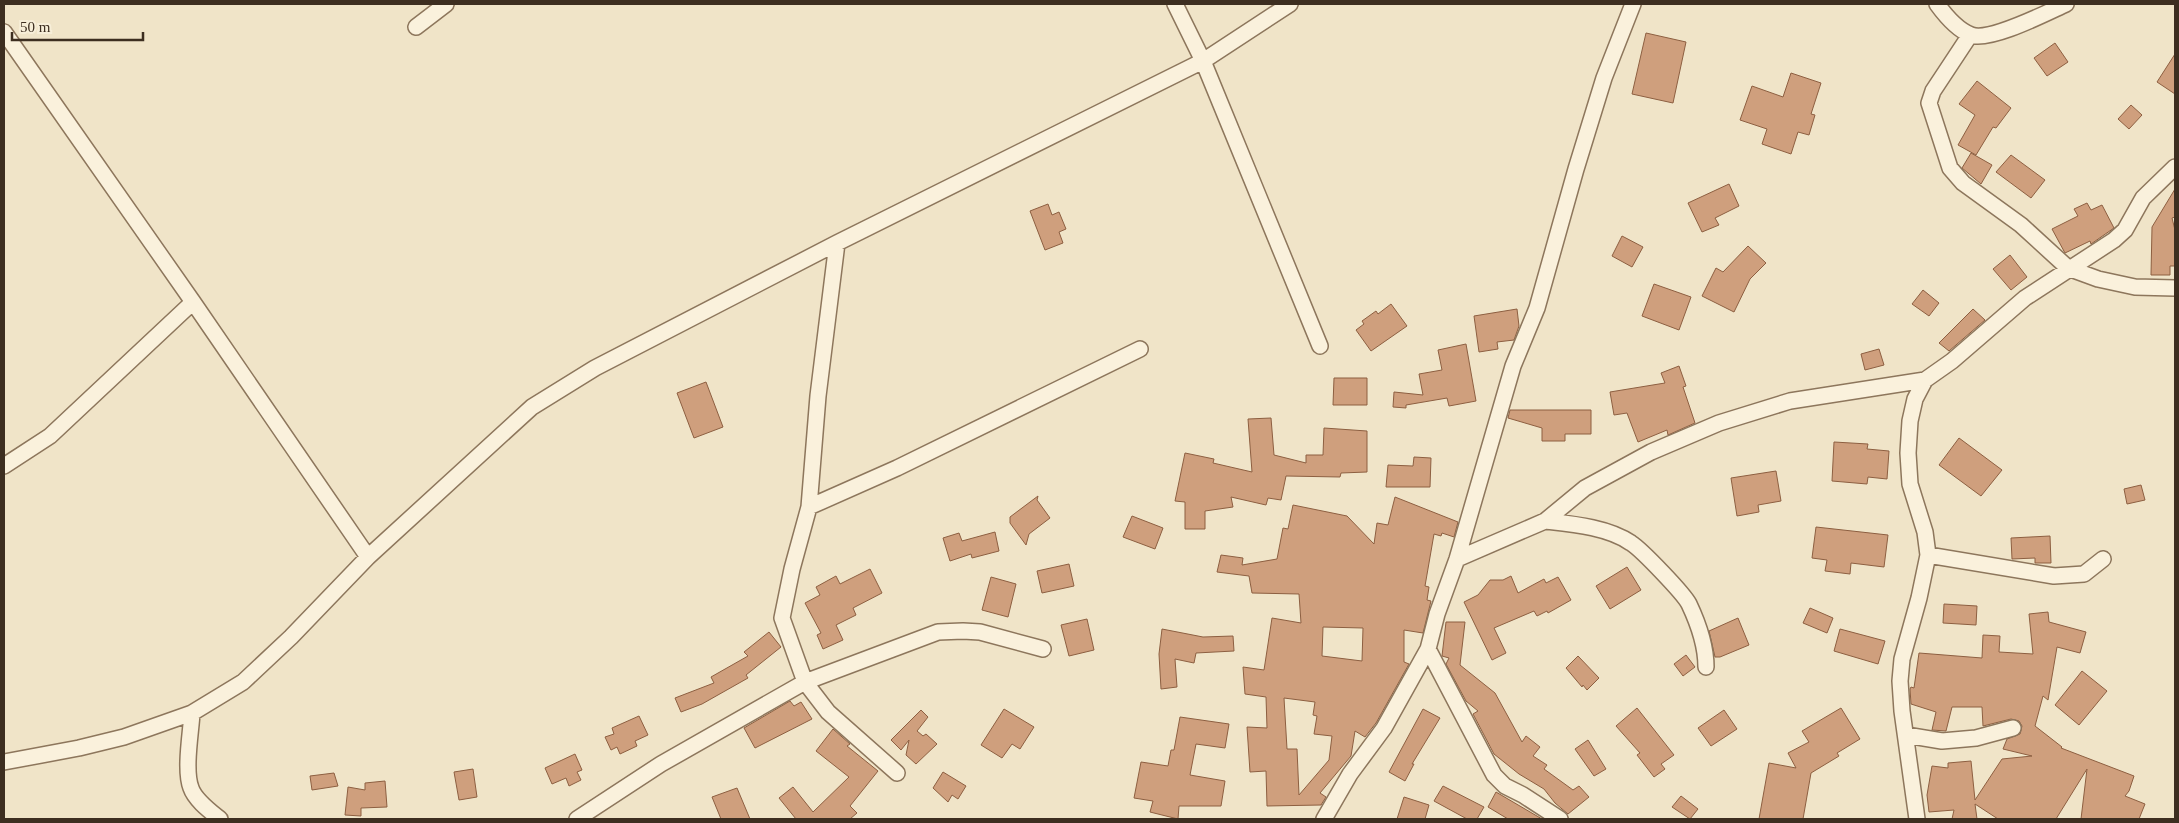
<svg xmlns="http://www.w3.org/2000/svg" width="2179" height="823" font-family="'Times New Roman',serif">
<rect width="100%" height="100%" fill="#f0e4c8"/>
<path fill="#cf9f7d" stroke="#8d5f41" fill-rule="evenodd" d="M1646,33L1686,42L1673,103L1632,94Z
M2055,43L2068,62L2047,76L2034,58Z
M2175,54V94L2157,82Z
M1791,73L1821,83L1811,114L1815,115L1809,135L1798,132L1791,154L1762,144L1767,129L1740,120L1752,86L1783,97Z
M1977,81L2011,108L1996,128L1993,127L1976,155L1958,145L1975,115L1959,104Z
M2131,105L2142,115L2129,129L2118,119Z
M1971,153L1992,165L1981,184L1962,168Z
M2011,155L2045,180L2031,198L1996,172Z
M1729,184L1739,206L1715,218L1719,225L1702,232L1688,203Z
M2175,189V217L2172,218L2175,230V266H2170V275H2151L2152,227Z
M2087,203L2091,210L2102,205L2114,228L2091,244L2090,241L2065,253L2052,229L2078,216L2074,209Z
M1048,204L1052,215L1059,212L1066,229L1059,232L1063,243L1045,250L1030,211Z
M1622,236L1643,247L1632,267L1612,256Z
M1748,246L1766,263L1750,279L1734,312L1702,296L1716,268L1723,272Z
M2010,255L2027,277L2011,290L1993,269Z
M1654,284L1691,297L1679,330L1642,316Z
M1923,290L1939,303L1929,316L1912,304Z
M1391,304L1407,326L1371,351L1356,330L1364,324L1362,321L1376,311L1378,314Z
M1517,309L1519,326L1514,340L1497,342L1498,349L1479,352L1474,316Z
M1973,309L1985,320L1949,351L1939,343Z
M1466,344L1476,401L1449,406L1447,398L1406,405V408L1393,407L1394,392L1423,395L1419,374L1442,370L1438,350Z
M1879,349L1884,365L1865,370L1861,354Z
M1679,366L1686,386L1683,387L1695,423L1668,435L1667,430L1638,442L1627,413L1614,415L1610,392L1665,383L1661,373Z
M1334,378H1367V405H1333Z
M706,382L723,427L694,438L677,393Z
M1510,410H1591V434H1565V441H1542V428L1508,418Z
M1271,418L1274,455L1306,463V455H1323L1324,428L1367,431V472L1341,473L1340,477L1286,476L1281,500L1268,498L1266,505L1231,497L1233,507L1205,511V529H1185V502L1175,501L1185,453L1214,459L1213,463L1252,472L1248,419Z
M1959,438L2002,470L1981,496L1939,465Z
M1834,442L1868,444L1867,449L1889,451L1887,479L1868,477L1867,484L1832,481Z
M1414,457L1431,458L1430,487H1386L1388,465L1413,466Z
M1776,471L1781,501L1758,505L1759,512L1737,516L1731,478Z
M2141,485L2145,500L2127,504L2124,489Z
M1038,496L1037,500L1050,518L1029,534L1026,545L1010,523V517Z
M1395,497L1458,522L1454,537L1442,533L1441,536L1434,534L1425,586L1429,587L1427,600L1431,601L1423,633L1404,630V662L1409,664L1376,723L1365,737L1355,731L1351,756L1320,793L1326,797L1321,805L1267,806L1266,771L1250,772L1247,727L1267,728L1266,697L1245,694L1243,667L1264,670L1272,618L1301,623L1299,594L1252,593L1249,576L1217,572L1221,555L1243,558L1242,565L1277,559L1283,528L1288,529L1293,505L1347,516L1374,544L1377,523L1388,525ZM1323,627L1363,628L1362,661L1322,656ZM1284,698L1315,702L1313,715L1317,716L1314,734L1332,736L1329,760L1299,795L1297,749H1287Z
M1132,516L1163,528L1155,549L1123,537Z
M1816,527L1888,535L1884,567L1851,563L1850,574L1825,571L1827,560L1812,558Z
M995,532L999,551L972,558L971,554L950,561L943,538L959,533L962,541Z
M2050,536L2051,563H2035V558L2012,559L2011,538Z
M1069,564L1074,586L1042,593L1037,571Z
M1627,567L1641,590L1610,609L1596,586Z
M870,569L882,593L853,608L856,615L836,625L843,640L823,649L817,635L821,633L805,603L820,595L816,587L836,576L840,584Z
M1511,576L1518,593L1544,579L1546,583L1558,577L1571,600L1548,613L1547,611L1537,616L1534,611L1494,628L1506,653L1492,660L1464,602L1478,595L1490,580H1503Z
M991,577L1016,584L1008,617L982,610Z
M1944,604L1977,606L1976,625L1943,623Z
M1810,608L1833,618L1827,633L1803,623Z
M2048,612L2049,622L2086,632L2080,653L2057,647L2048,700L2043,696L2035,726L2062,747L2061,748L2134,776L2129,791L2125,796L2145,804L2139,819H2081L2087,769L2056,819H1998L1975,804L1977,819H1952L1954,810L1929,812L1927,795L1932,766L1948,768V763L1971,761L1975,800L2002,759L2032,756L2003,749L2007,739L2020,734L2022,726L2019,721L2011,719L1983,726L1982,707H1952L1946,731L1932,730L1936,712L1911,704L1910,689L1911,687L1914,688L1919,653L1982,658L1983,635L2000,636L1999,652L2033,654L2029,614Z
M1738,618L1749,645L1720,657H1715L1709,631Z
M1087,619L1094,650L1069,656L1061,625Z
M1446,622H1465L1460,665L1495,693L1522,742L1526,736L1540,747L1533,756L1547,765L1544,769L1573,790L1579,786L1589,797L1568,814L1555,803L1544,789L1519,774L1494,754L1473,714L1478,711L1466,701L1446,664L1449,658L1442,656Z
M1162,629L1203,637L1233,636L1234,651L1196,653L1194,663L1175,659L1177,687L1161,689L1159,654Z
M1840,629L1885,641L1878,664L1834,651Z
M769,632L781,647L746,675L748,678L702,704L681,712L675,698L714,683L711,677L748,656L744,652Z
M1686,655L1695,667L1683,676L1674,664Z
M1578,656L1599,678L1587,690L1583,685L1582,687L1566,668Z
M2082,671L2107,691L2079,725L2055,705Z
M790,701L794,706L801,702L812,719L755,748L744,728Z
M1637,708L1674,755L1661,764L1665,769L1654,777L1637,755L1640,753L1616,726Z
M1841,708L1860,739L1837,753L1839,756L1811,773L1803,819H1759L1769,763L1796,768L1788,753L1809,742L1802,731Z
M1004,709L1034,727L1020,749L1012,744L1002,758L981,745Z
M1423,709L1440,718L1412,764H1414L1405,781L1389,772Z
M921,710L928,717L917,731L923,736L926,734L937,744L916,764L906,755L909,740L901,750L891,740Z
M1724,710L1737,729L1711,746L1698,728Z
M639,716L648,735L635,741L637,746L620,754L617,747L611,750L605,737L614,734L612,728Z
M1180,717L1229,724L1225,748L1196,744L1190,775L1225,781L1221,806H1179L1178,819L1150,812L1153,801L1134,798L1141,762L1168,766L1171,750H1174Z
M833,729L850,744L847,746L878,771L850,806L857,813L850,819H796L779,798L793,787L813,812L849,777L816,751Z
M1588,740L1606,769L1594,776L1575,749Z
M575,754L582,770L577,772L581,780L569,786L566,778L552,784L545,768Z
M473,769L477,797L459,800L454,772Z
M943,772L966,786L958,799L952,795L948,802L933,788Z
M334,773L338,786L312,790L310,776Z
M385,781L387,807L361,808V816L345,815L348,787L365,790V783Z
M1443,786L1484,807L1477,819H1467L1434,801Z
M737,788L750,819H721L712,797Z
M1496,792L1542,819H1508L1488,807Z
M1681,796L1698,809L1690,819L1672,807Z
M1404,797L1429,805L1425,819H1397Z"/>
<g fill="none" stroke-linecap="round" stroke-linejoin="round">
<g stroke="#8d765c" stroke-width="18">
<path id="minor" d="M1175,4L1203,61L1320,346
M1937,4C1945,15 1958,30 1971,35C1990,42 2046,13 2066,4
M416,27L446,4
M4,32L193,302L368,557
M1970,35L1933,91L1929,103L1950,168L1963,183L2021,225L2068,268L2098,279L2135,287L2175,288
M837,243L818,396L809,507L792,569L782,618L805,682L828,712L897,773
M4,466L50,436L193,302
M809,507L897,468L1140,349
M1545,521C1572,524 1608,527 1631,543C1642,550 1684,594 1689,604C1698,623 1706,647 1706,667
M1928,555L2054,576L2084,574L2103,559
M1457,559L1545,521L1585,488L1651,452L1719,423L1790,401L1925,380
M1428,649L1494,775L1505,786L1523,795L1560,819
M192,713C191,732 184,770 191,788C195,800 210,811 220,819
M1906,735L1942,741L1976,738L2013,728
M4,762L79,748L124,737L192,713L243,682L291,637L368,557L532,407L595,368L837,243L1203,61L1290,4
M577,819L661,764L805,682L938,632L963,631L980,632L1043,649
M1324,819L1350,774L1384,728L1428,649L1437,614L1457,559L1513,366L1537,308L1576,169L1604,78L1633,4
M1917,819L1902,711L1900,681L1902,659L1919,598L1928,555L1925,532L1910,484L1908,453L1910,421L1915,399L1925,380L1952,361L2025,298L2114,240L2125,230L2143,198L2175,167"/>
</g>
<use href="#minor" stroke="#faf1dc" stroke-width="15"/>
</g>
<rect width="2179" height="823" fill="none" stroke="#3d2e20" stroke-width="10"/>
<path d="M12 32v8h131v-8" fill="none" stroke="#3d2e20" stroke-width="2.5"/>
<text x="20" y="32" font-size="15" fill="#3d2e20" stroke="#f7eed8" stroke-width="4" paint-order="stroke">50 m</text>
</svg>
